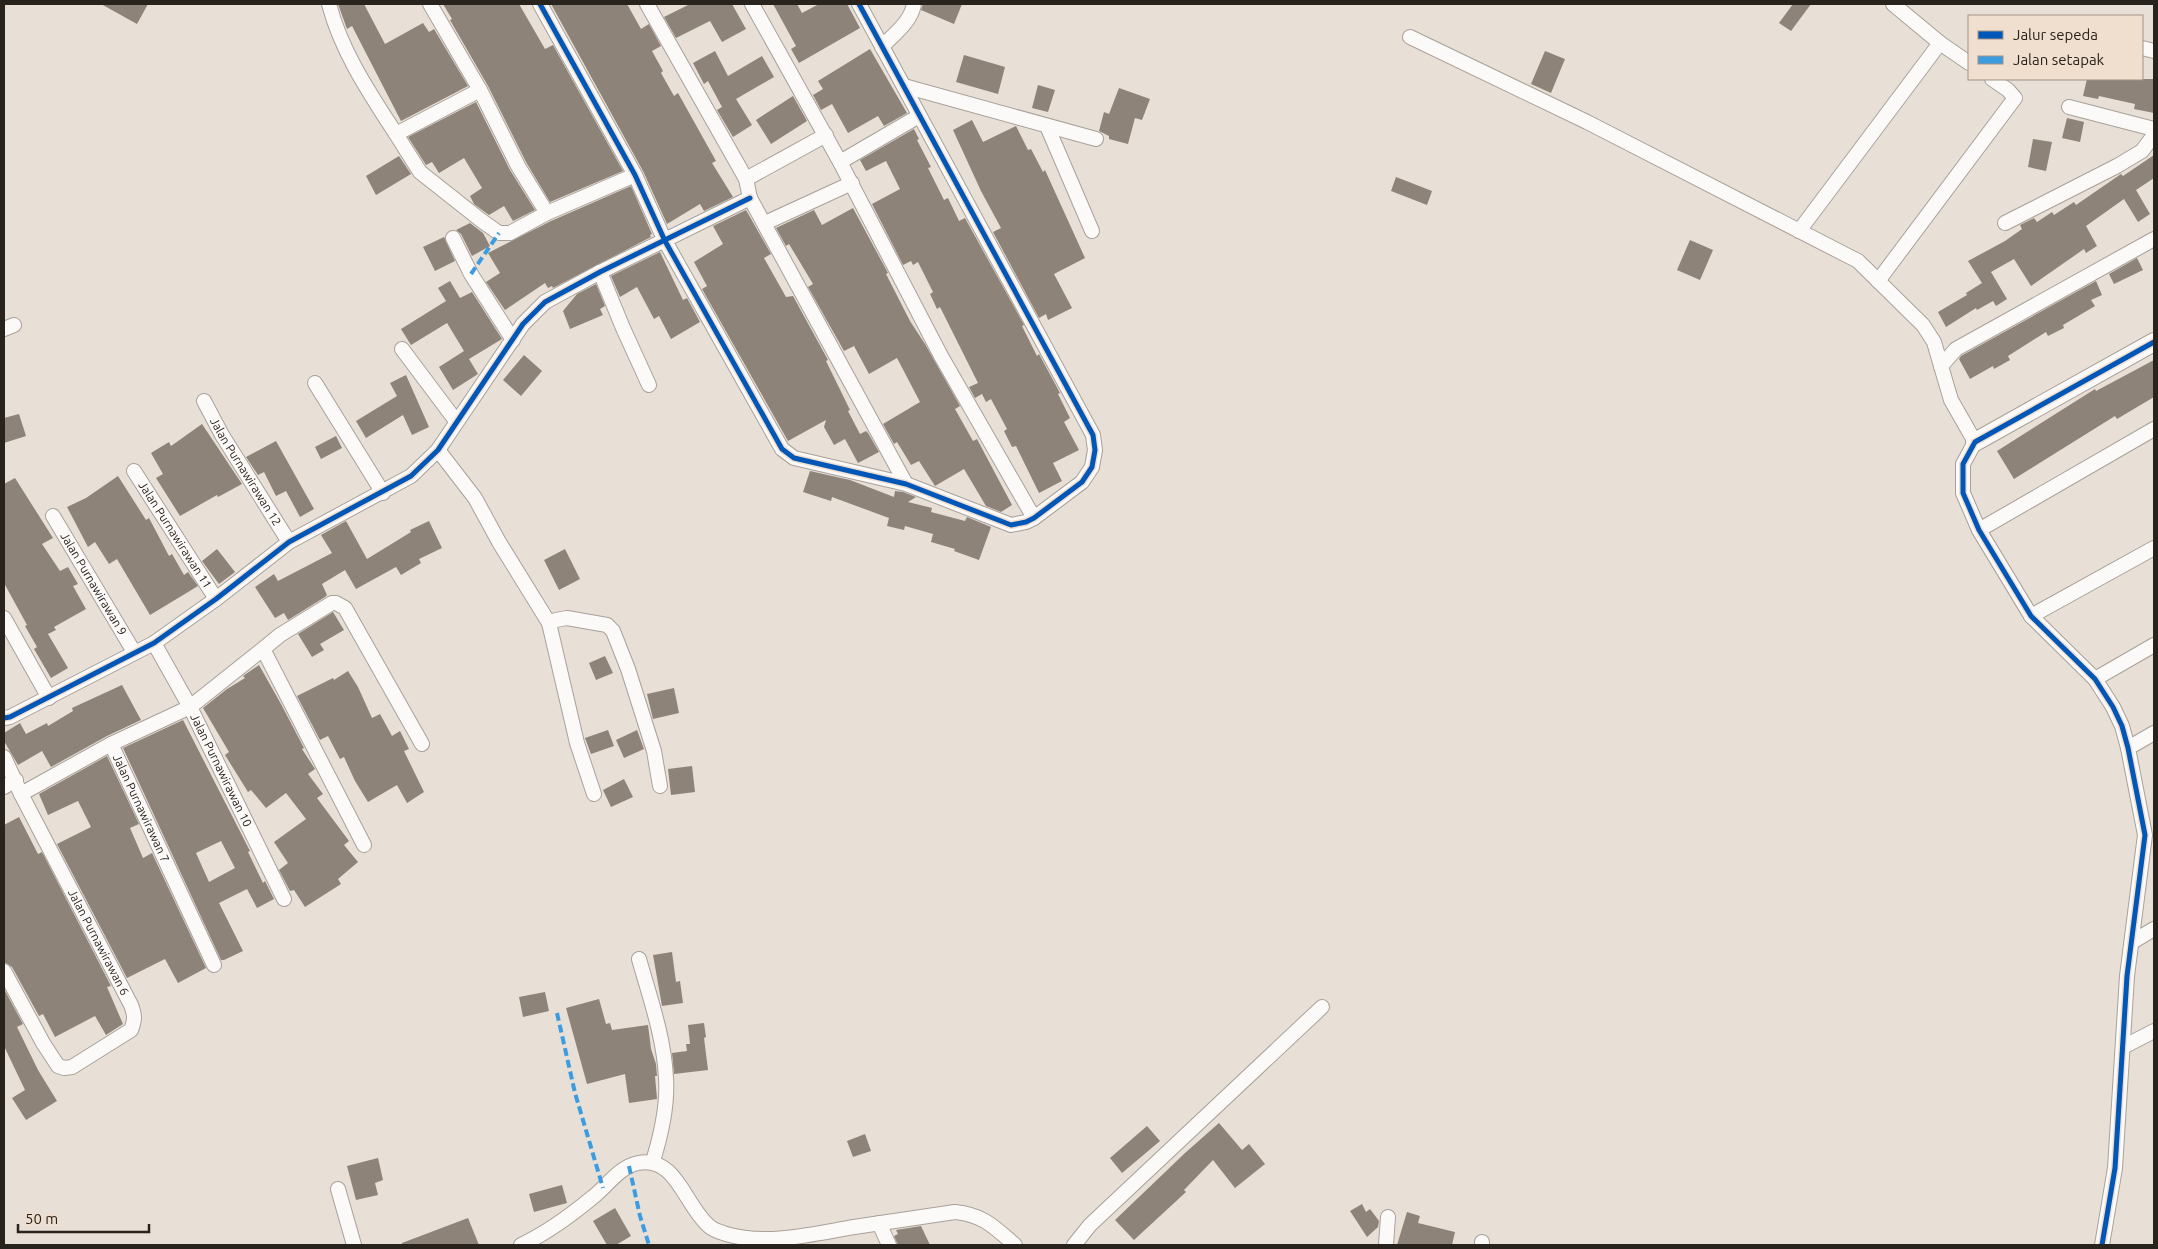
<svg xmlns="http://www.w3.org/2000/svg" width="2158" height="1249" font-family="Ubuntu,sans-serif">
<rect width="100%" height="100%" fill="#e8dfd6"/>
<path fill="#8d8378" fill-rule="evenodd" d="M101,4H148L137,24Z
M338,4H364L385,44L423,23L429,32L434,29L468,86L401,121L352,26L347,29Z
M443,4H519L545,49L553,45L623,171L550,202L526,162L488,86L450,20L452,19Z
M551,4H627L641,29L649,24L661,46L652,51L663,71L661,73L674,96L678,93L716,161L712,163L733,197L704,211L700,204L667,224L643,171Z
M690,4H732L746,29L722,42L710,21L676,38L664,17Z
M773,4H797L802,13L819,4H847L860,28L799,63L791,49L796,46Z
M923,4H962L954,24L921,10Z
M1793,4H1811L1791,31L1779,23Z
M870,49L907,113L884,126L878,116L848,133L832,104L821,110L813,95L823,89L818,81Z
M715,51L728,76L762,56L774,77L736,99L752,125L733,137L717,110L722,107L708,81L704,84L693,63Z
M1545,51L1565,59L1551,93L1531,84Z
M964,55L1005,67L998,94L956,82Z
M2087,79H2154V113L2134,109L2135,104L2099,96L2098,99L2083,96Z
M1038,85L1055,90L1048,112L1032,108Z
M1119,88L1150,99L1142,120L1135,118L1128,144L1109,139V136L1099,131L1104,112L1109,114Z
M793,96L807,121L771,144L756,120Z
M476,102L510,170L535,210L513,221L504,206L489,215L474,204L470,196L482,188L464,158L439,173L432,162L426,165L408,137Z
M2067,118L2084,122L2080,142L2062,138Z
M972,120L983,142L1016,126L1028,150L1031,149L1043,172L1045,170L1085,258L1054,274L1072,308L1048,320L1046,314L1039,318L993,232L1001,228L981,191L953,130Z
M914,129L919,139L917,140L931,167L928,168L944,200L948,198L959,221L965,218L1024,325L1022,326L1037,356L1039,354L1060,393L1058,394L1070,418L1064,422L1079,450L1053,463L1062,481L1039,493L1016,446L1012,447L1004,431L1007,429L991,399L986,402L982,394L975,398L969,387L978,383L940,307L937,309L930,294L933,292L918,262L913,265L911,261L903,265L872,204L900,189L886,161L866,171L860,160Z
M2033,139L2052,142L2046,171L2028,167Z
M2154,155V178L2136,190L2150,214L2138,222L2124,199L2086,226L2097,246L2086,253L2084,249L2031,286L2014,259L1991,272L2007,299L1996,306L1993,301L1977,310L1976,308L1946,327L1938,312L1967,295L1966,293L1982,283L1968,261L2005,241L2022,229L2020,225L2034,218L2037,222L2052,212L2054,215L2074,202L2076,205L2121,174L2123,176Z
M399,156L411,174L376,195L366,176Z
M1396,177L1432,191L1427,205L1391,191Z
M631,186L652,234L650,235L651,237L553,288L552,286L548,288L545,283L505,310L486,282L500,273L488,253L551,221Z
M853,208L888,273L886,274L910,321L925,344L960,406L955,409L973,441L977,439L1012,505L1001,512L986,506L964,469L935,486L919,461L911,465L897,442L894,444L883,424L920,402L897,358L869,374L854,346L844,351L808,287L813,284L789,244L786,246L776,228L814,210L822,225Z
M746,210L771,254L764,258L786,297L793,296L828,360L826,361L850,410L848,411L860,434L866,431L868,433L879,452L858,463L845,439L834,445L824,427L826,420L788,441L702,289L707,286L694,262L723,244L713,226Z
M470,223L483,233L490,246L472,256L461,234L456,230Z
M444,237L455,261L435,271L423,247Z
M1690,240L1713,250L1700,280L1677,270Z
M660,252L683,300L687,298L700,322L671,339L659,316L654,319L637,287L620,297L611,276Z
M2137,258L2143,270L2114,284L2109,274Z
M450,281L460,298L472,292L502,339L469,359L478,374L453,390L439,367L464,351L447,323L411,345L401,329L446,301L438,288Z
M2096,281L2102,295L2091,300L2095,306L2063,325L2064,328L2048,336L2046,332L2008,356L2010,360L1994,369L1993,366L1970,379L1959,359L1961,356Z
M596,284L605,306L600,309L603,315L570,329L563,311L577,294Z
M524,355L542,371L521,396L503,380Z
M2154,360V397L2117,419L2115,416L2014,479L1997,451L2095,389L2096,391Z
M406,375L429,427L412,435L403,415L366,438L356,421L397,396L390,383Z
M19,414L26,436L4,443V418Z
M202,424L242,484L218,497L217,495L180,516L156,478L163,474L151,453L169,442L171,446Z
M336,436L342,448L321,459L315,447Z
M276,441L314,509L300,517L286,491L276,496L264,472L258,475L246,457Z
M810,471L850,480L894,497L895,491L903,492L916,497L908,502L932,508L931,512L965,521L967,517L991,527L979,560L954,551L955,549L931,542L933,534L905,526L904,530L887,526L889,518L832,497L831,501L803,492Z
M118,476L146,520L149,518L169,556L172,554L184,575L188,572L198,586L150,615L117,559L109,564L95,542L88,547L67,507L86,498Z
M15,478L53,538L42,544L60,571L68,567L78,584L73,586L86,609L54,627L56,630L48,634L68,668L51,678L34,649L37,647L25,626L27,625L4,583V484Z
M346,521L367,559L411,532L410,530L429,521L442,548L419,559L421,563L401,575L396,567L356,589L345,570L322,584L327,595L325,597L288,620L284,613L275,618L255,587L274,574L278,581L332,553L321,535Z
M217,549L235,572L219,584L202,561Z
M565,549L580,579L559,590L544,560Z
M333,612L344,630L320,644L324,650L312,657L298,634Z
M605,656L613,673L596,680L589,663Z
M259,665L281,704L304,748L302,749L315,769L308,774L323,794L317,798L349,841L344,845L358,862L338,879L341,884L305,907L294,890L290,891L279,870L288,863L274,842L306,819L286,793L266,808L251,790L248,792L225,755L229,752L203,708L227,689L245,678L243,676Z
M348,671L358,687L372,718L380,714L392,736L400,731L409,749L404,751L424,792L407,803L397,785L368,802L355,781L344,757L340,759L328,736L320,740L297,696L333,678L334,680Z
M122,685L141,720L107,736L51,767L42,751L18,765L4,741V733L20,723L26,734L47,723L48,726L73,711L72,708Z
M674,688L679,713L653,719L647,694Z
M183,720L250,851L248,852L263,883L265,881L274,899L257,908L247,889L219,903L243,951L224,960H221L123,748ZM221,841L235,868L209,882L196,853Z
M608,730L614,746L591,754L585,738Z
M637,730L644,749L624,758L616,740Z
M107,756L139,824L130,828L143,858L152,853L206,968L178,983L165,959L127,978L57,844L91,827L78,801L48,815L39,794Z
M692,766L695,792L671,795L668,769Z
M624,779L633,797L611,807L603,790Z
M19,817L38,854L42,852L111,986L107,987L123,1024L106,1035L95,1016L55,1037L43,1014L39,1016L12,967L4,962V825Z
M672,952L676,982L680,981L683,1003L662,1006L653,955Z
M4,989L23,1024L17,1027L38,1070L57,1101L26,1120L12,1098L25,1090L4,1046Z
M545,992L549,1011L523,1017L519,997Z
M599,999L606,1024L610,1023L612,1030L648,1025L651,1049L656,1064L657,1076H655L657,1099L629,1103L625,1074L587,1084L566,1008Z
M704,1023L706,1037L704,1038L708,1070L674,1074L672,1053L687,1051L686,1044H690L688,1025Z
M1219,1123L1242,1150L1249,1144L1265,1164L1235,1188L1213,1160L1184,1190L1186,1192L1134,1240L1115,1220L1185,1153Z
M1147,1126L1160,1141L1122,1173L1110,1158Z
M865,1134L871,1151L853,1157L847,1141Z
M378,1158L383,1180L375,1183L378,1195L356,1200L347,1166Z
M562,1185L567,1203L534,1212L529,1194Z
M1362,1204L1366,1212L1370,1209L1379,1221L1378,1227L1367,1237L1350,1211Z
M615,1208L631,1236L616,1245H607L593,1221Z
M1407,1212L1420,1216L1418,1223L1455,1232L1452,1245H1397Z
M468,1218L479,1245H402V1243Z
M921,1226L930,1245H898L894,1236L898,1234L896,1230Z"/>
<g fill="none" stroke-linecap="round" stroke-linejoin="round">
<g stroke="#a8a19a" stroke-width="16">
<g id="minor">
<path d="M329,4C341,51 370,94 396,134"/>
<path d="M430,4L480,90L518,166L547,213L635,175"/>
<path d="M540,4L635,175L665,241L782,449L794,458L906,484L1011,525L1026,522L1034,518L1082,482L1092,467L1095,450L1093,435L859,4"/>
<path d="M647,4L746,179L750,198L906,484"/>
<path d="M752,4L840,162L941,356L1034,518"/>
<path d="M1893,4L1940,43"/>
<path d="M1410,37L1587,122L1858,261L1923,325L1934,342L1941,366"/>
<path d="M882,47C894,34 911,22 914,4"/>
<path d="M2142,48L2154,51"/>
<path d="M904,86L1096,139"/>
<path d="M480,90L396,134L420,172L482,221L499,233H510L547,213"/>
<path d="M2069,107L2154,129"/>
<path d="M1047,126L1092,231"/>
<path d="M840,162L919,116"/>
<path d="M746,179L826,135"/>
<path d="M765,223L852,183"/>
<path d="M2005,223L2117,166L2142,151L2154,135"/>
<path d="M1799,231L1940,43L1969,63"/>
<path d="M453,238L471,274L513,340"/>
<path d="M600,272L623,328L649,385"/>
<path d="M1878,281L2015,98L2008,90L1992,79"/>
<path d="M4,329L14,325"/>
<path d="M402,349L456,421"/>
<path d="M315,383L383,493"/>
<path id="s1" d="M204,401L222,435L289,542"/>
<path d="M438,450L475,498L499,542L549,623L556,620L567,618L607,625L613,631L628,669L654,751L660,786"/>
<path id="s2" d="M134,471L216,599"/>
<path id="s3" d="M53,516L134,652"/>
<path d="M1979,530L2154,429"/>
<path d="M2031,616L2154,548"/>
<path d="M4,618L49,698"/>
<path d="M549,623L577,743L594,794"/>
<path id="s4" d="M154,643L190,707L284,899"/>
<path d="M263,649L280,635L332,603H336L345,608L422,744"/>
<path d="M2095,679L2154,645"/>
<path d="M4,718L10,717L154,643L216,599L289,542L411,476L438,450L523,324L545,302L600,272L750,198"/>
<path d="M111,744L190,707L263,649L364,845"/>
<path d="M2128,748L2154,733"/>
<path id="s5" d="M4,757L21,794L131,1005C135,1015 135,1020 131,1030L72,1067L64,1068L58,1066L43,1043L4,971"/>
<path d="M4,787L16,780"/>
<path id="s6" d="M21,794L111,744L214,965"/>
<path d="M2132,942L2154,929"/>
<path d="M639,959C650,998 664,1037 666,1078C668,1106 661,1135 653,1161"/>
<path d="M2123,1047L2154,1031"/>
<path d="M338,1189L354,1245"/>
<path d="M879,1223L889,1245"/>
<path d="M521,1245C547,1233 570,1216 593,1197C607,1186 619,1167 638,1163C676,1155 685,1206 709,1226C713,1230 720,1232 726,1234C767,1246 813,1234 854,1227C888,1222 921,1217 955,1212C984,1215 994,1227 1015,1245"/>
<path d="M1074,1245L1090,1225L1322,1007"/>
<path d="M1386,1245L1388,1217"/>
<path d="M1482,1245V1242"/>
<path d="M2102,1245L2115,1168L2127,976L2145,835L2128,748L2122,726L2113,707L2095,679L2031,616L1979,530L1963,493V464L1975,442L1951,400L1941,366L1956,349L2154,239"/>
</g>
</g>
<g stroke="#a8a19a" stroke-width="20">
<path id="tertiary" d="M1975,442L2154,342"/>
</g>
<use href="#minor" stroke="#fcfaf9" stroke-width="14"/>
<use href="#tertiary" stroke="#fcfaf9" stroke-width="18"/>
<path stroke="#3d9cdf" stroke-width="4" stroke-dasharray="8 4" stroke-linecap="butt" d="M471,274L499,233
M557,1013L575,1093L603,1188
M629,1166L640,1216L649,1245"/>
<g stroke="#f0dece" stroke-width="8">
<path id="cycleway" d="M540,4L635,175L665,241L782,449L794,458L906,484L1011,525L1026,522L1034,518L1082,482L1092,467L1095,450L1093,435L859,4
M4,718L10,717L154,643L216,599L289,542L411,476L438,450L523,324L545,302L600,272L750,198
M2102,1245L2115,1168L2127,976L2145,835L2128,748L2122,726L2113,707L2095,679L2031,616L1979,530L1963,493V464L1975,442L2154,342"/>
</g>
<use href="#cycleway" stroke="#0057b8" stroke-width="5"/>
</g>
<g text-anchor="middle" stroke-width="5" stroke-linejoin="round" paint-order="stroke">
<g font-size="12" fill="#29231d" stroke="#f0dece">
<text dy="4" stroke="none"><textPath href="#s1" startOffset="82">Jalan Purnawirawan 12</textPath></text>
<text dy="4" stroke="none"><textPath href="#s2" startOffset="76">Jalan Purnawirawan 11</textPath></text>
<text dy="4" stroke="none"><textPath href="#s3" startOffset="79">Jalan Purnawirawan 9</textPath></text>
<text dy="4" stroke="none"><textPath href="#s4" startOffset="144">Jalan Purnawirawan 10</textPath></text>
<text dy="4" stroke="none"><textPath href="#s6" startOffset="174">Jalan Purnawirawan 7</textPath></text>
<text dy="4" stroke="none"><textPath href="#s5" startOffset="208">Jalan Purnawirawan 6</textPath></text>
</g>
</g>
<rect width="2158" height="1249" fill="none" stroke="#29231d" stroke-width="10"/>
<rect x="1968" y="15" width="175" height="65" fill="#f0dece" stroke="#a09387"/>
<rect x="1978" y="31" width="25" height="8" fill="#0057b8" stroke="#a09387"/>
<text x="2013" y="40" font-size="15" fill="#29231d">Jalur sepeda</text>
<rect x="1978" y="56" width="25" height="8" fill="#3d9cdf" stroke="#a09387"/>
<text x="2013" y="65" font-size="15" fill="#29231d">Jalan setapak</text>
<path d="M18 1224v8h131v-8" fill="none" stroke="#29231d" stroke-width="2.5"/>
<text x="25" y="1224" font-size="15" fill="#29231d" stroke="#f0dece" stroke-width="4" paint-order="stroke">50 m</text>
</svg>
